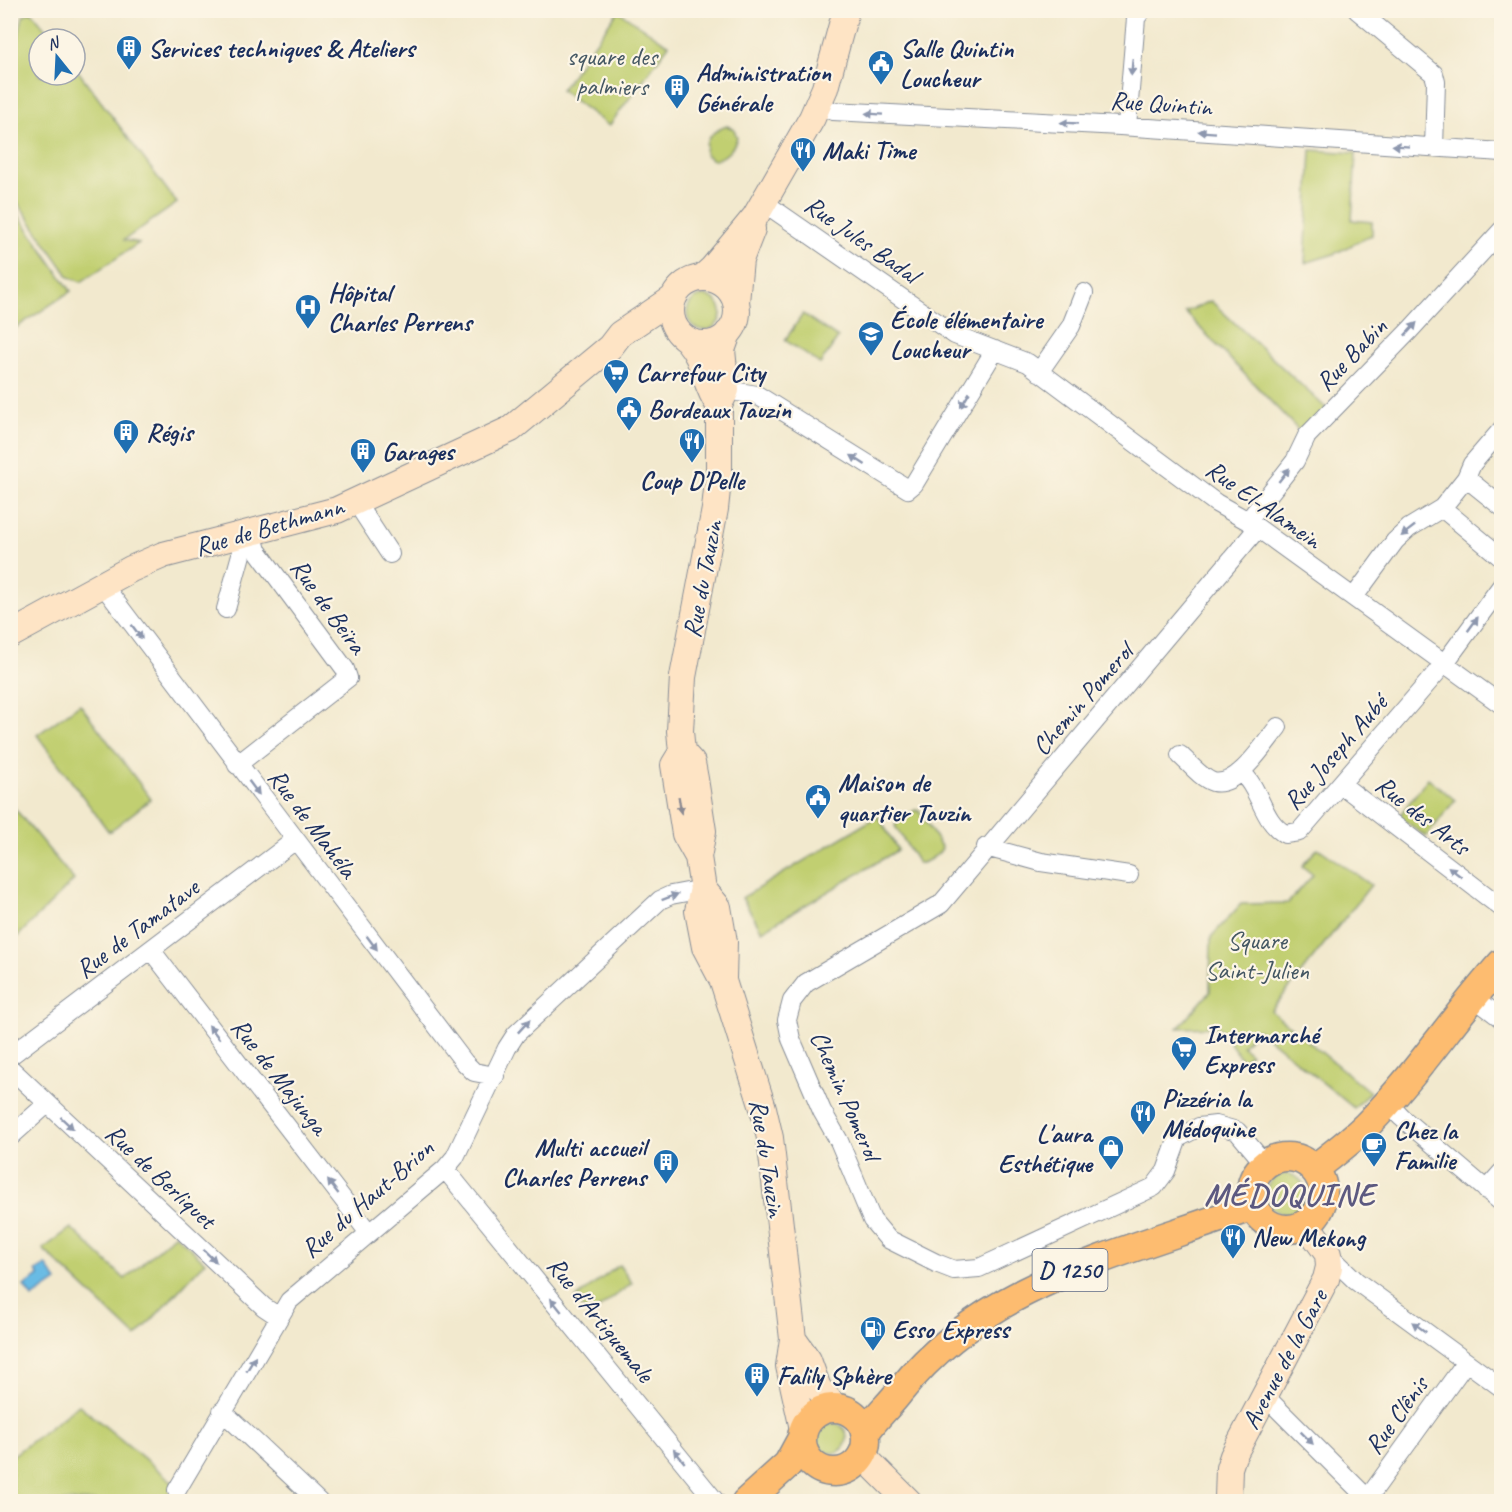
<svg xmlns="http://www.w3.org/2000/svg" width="1512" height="1512" font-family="Caveat,sans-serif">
<rect width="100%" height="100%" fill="#fcf5e5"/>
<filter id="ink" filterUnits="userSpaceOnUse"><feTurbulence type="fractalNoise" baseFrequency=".0167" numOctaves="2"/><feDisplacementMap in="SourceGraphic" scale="12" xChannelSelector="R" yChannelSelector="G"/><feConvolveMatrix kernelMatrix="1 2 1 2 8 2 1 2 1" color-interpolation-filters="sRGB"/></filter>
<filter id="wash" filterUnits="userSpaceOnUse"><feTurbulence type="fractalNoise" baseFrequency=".008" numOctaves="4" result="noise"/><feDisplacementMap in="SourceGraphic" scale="24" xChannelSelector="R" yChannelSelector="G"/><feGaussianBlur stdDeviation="1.35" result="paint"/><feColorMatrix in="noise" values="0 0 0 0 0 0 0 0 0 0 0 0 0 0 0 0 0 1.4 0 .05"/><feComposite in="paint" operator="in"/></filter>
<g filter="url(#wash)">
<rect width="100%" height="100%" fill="#f2e9ce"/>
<path fill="#c1cf71" stroke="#6e7f68" stroke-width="1.5" d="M31,11L54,39H39V75H75V67L177,203L124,240L139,243L81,282L69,277L11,193V69L23,16Z
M618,11L669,45L609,126L561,90Z
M727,126L734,129L737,138C732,151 726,157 713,160L705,154C705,138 712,131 727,126Z
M1311,150L1356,153L1352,220L1372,222V235L1334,254L1305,263Z
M10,203L71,291L11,331H10Z
M687 313a17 17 0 1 1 34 0a17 17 0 1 1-34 0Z
M1211,301L1327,409L1303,435L1185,312Z
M803,314L838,338L820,364L785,340Z
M80,704L151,799L109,832L37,735Z
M1428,778L1455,800L1426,837L1399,816Z
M11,804L74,880L11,943H10Z
M915,810L919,811L942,848C939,855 925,864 918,863L895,826L897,822Z
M878,816L898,850L762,931L742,898Z
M1318,848L1371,885L1271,1011L1370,1092L1354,1108L1257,1029L1242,1046L1251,1054L1242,1060L1219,1027L1178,1028L1210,992L1211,937L1241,904L1288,903L1313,875L1302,866Z
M1266 1194a20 20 0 1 1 40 0a20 20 0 1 1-40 0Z
M71,1228L125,1279L175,1234L205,1262L136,1337L43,1249Z
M619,1265L632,1283L589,1316L575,1299Z
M79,1405L174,1483L166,1499L168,1501L11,1502V1457Z
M817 1438a15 15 0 1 1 30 0a15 15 0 1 1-30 0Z"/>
<path fill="#69bbe4" stroke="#4275a1" stroke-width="1.5" d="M46,1265L57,1281L32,1298L24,1286L39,1276L36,1271Z"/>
</g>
<g filter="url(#ink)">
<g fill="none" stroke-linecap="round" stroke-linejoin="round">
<g stroke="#868c96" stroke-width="20">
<path id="street" d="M1357,10L1434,74L1436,82L1434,148
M818,105L833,111L1120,126L1502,152
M1127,126L1136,18L1142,10
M763,202L955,335L1028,363L1216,503L1248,521L1502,705
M1039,372L1071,326L1084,293
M726,390L757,395L908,489L914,484L995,350
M1466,478L1502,507
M356,502L390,554
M1442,508L1502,558
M1248,521L1295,461L1307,436L1410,330L1502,230
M1257,529L941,904L806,983L792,1001L787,1020L791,1039L822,1111L839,1141L872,1220L888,1239L936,1263L954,1270L979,1268L1154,1187L1166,1171L1178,1138L1199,1127L1216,1125L1237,1131L1265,1164
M103,585L464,1062L474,1072L495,1076
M1354,597L1395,541L1409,528L1442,508L1466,478L1472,464L1502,429
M226,609L242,551L238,536
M1180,755C1189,763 1201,778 1213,782C1237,788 1264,744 1278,727
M237,765L348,678L345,669L257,550L252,533
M1242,773C1261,790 1262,821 1285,834L1299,832L1444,664L1502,585
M1342,785L1502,908
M986,847L1041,862L1129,875
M151,950L369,1233
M1472,996L1502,1019
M10,1056L294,841
M10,1068L264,1307L279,1317
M1388,1103L1401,1117L1502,1203
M10,1137L47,1104
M445,1169L716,1502
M1486,1190L1502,1172
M1328,1254L1356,1281L1502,1388
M1266,1397L1371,1502
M222,1411L319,1502
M177,1490L289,1301L445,1169L455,1157L507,1048L516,1034L660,900L671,895L703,889
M1368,1498L1466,1362"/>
</g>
<g stroke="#868c96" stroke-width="28">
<path id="secondary" d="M671 311a33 33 0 1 1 66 0a33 33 0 1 1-66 0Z
M702,278L712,269L755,217L812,118L825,88L846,10
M736,302L740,260L752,229
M728,333L722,350L726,390L719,405V471L715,509L683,677L680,731L682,752L674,765L685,834L698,857L703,889L698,911L705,947L723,981L763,1108L770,1138L793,1339L789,1366L803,1429
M688,341C705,360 704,385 719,405
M10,635L131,569L163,555L337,510L511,429L610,347L620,334L672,299
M682,752L692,763L695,779L703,831L698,857
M703,889L718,907L724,942L723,978
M793,1339L808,1360L818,1388L836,1408
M862,1455L909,1502
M1228,1498L1229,1468L1233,1456L1326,1279L1329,1267L1328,1254L1306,1224"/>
</g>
<g stroke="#868c96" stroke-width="31">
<path id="primary" d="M1251 1193a36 36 0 1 1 72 0a36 36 0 1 1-72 0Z
M1314,1169C1332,1155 1351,1141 1367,1125C1416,1076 1455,1015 1502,963
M802 1440a32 32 0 1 1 64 0a32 32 0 1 1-64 0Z
M865,1433C875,1417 889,1406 900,1391C989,1279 1126,1254 1253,1206
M746,1502L788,1464L801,1440"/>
</g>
<use href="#street" stroke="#fff" stroke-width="18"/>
<use href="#secondary" stroke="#fee4c5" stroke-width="26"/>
<use href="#primary" stroke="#fdbc6f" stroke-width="28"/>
</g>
<defs><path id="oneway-solid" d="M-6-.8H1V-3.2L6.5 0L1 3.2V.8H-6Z" transform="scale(1.5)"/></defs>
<g fill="#8d97ae">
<use href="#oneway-solid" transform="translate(1132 67) rotate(95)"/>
<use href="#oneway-solid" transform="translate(874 114) rotate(-176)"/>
<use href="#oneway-solid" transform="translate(1069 123) rotate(-177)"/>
<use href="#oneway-solid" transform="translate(1207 132) rotate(-176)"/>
<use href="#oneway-solid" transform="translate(1401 146) rotate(-176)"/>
<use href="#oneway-solid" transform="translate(1411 329) rotate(-47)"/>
<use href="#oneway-solid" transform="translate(965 400) rotate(121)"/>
<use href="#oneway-solid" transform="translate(858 460) rotate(-147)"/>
<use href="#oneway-solid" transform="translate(1284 475) rotate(-52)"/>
<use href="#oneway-solid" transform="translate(1408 531) rotate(142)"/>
<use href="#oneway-solid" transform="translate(1473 624) rotate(-54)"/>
<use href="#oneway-solid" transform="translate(137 632) rotate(53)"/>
<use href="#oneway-solid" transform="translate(254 788) rotate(53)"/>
<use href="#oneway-solid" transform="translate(1455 872) rotate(-142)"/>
<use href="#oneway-solid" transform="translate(670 897) rotate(-21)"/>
<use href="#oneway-solid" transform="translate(372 943) rotate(53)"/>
<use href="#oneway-solid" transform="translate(524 1026) rotate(-47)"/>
<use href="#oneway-solid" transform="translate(214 1032) rotate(-128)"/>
<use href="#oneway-solid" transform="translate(67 1123) rotate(43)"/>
<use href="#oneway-solid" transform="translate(333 1187) rotate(-128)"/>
<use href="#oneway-solid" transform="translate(210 1256) rotate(43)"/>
<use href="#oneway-solid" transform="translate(556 1305) rotate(-129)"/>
<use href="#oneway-solid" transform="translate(1419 1327) rotate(-144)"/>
<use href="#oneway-solid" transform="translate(251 1364) rotate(-59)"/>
<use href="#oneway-solid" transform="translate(1307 1438) rotate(45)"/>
<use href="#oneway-solid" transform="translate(679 1456) rotate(-129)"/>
</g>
<use fill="#8c8a92" href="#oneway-solid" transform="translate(680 805) rotate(81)"/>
</g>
<defs>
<g id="building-pin" transform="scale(1.35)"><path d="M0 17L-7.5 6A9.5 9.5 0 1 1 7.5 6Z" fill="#1f6fb2" stroke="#fcf5e5"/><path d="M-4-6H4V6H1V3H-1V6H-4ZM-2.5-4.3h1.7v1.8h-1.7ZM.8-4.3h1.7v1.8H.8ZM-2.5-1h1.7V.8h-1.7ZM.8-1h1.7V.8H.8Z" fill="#fff"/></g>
<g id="civic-pin" transform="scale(1.35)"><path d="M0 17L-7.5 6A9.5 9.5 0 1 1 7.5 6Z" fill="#1f6fb2" stroke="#fcf5e5"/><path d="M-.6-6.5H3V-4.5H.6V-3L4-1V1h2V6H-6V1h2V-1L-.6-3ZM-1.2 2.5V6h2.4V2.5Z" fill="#fff"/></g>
<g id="restaurant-pin" transform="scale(1.35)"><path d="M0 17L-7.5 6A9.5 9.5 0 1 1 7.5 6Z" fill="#1f6fb2" stroke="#fcf5e5"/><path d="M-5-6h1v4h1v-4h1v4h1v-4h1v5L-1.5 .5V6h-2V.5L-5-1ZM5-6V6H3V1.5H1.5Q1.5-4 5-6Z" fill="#fff"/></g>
<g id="hospital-pin" transform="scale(1.35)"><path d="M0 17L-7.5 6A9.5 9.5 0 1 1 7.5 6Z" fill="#1f6fb2" stroke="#fcf5e5"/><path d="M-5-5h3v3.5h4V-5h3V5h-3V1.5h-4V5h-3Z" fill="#fff"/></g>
<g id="school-pin" transform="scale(1.35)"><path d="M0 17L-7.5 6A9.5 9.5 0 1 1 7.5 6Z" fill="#1f6fb2" stroke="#fcf5e5"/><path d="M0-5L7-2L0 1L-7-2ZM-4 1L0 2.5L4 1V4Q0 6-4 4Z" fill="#fff"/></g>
<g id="supermarket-pin" transform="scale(1.35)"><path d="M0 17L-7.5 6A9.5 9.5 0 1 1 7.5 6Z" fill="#1f6fb2" stroke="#fcf5e5"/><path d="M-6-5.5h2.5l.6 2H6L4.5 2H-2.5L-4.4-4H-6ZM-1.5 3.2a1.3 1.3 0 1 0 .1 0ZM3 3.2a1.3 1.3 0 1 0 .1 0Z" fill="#fff"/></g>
<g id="cafe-pin" transform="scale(1.35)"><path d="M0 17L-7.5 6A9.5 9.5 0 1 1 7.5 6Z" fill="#1f6fb2" stroke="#fcf5e5"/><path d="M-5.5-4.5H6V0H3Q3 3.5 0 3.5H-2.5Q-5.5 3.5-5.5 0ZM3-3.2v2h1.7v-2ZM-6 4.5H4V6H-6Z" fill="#fff"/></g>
<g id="shop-pin" transform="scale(1.35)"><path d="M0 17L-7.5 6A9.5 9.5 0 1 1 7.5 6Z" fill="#1f6fb2" stroke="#fcf5e5"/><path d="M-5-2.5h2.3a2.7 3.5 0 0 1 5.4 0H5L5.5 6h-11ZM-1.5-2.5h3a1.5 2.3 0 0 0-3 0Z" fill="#fff"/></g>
<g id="fuel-pin" transform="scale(1.35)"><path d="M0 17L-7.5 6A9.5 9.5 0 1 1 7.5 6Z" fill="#1f6fb2" stroke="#fcf5e5"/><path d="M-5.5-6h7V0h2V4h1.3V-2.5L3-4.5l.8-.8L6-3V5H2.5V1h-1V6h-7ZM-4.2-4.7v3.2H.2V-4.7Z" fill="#fff"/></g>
</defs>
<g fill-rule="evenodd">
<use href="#building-pin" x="129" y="48"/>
<use href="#civic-pin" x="881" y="63"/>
<use href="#building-pin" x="677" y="87"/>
<use href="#restaurant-pin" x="803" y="150"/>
<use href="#hospital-pin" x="308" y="307"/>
<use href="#school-pin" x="871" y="334"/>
<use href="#supermarket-pin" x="616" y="372"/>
<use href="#civic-pin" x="629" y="409"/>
<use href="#building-pin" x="126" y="432"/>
<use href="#restaurant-pin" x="692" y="441"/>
<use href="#building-pin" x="363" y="451"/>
<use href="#civic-pin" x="818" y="797"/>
<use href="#supermarket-pin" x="1184" y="1049"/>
<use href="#restaurant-pin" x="1143" y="1113"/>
<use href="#cafe-pin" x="1374" y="1145"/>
<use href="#shop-pin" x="1111" y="1148"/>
<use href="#building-pin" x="666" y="1162"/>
<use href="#restaurant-pin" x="1233" y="1237"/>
<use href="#fuel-pin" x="873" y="1329"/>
<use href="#building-pin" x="757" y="1375"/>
</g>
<g text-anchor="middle" stroke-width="4.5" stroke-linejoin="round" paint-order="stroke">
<rect fill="#fcf5e5" stroke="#5e6a86" stroke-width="1.5" x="1032.5" y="1249" width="75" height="42" rx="4.5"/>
<g font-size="24" font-weight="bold" fill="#1b2f5e">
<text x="1070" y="1278">D 1250</text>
</g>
<g font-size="26" font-weight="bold" fill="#1b2f5e" stroke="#fcf5e5" text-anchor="start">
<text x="148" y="57">Services techniques &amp; Ateliers</text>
<text x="900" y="57">Salle Quintin<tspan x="900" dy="30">Loucheur</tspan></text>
<text x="696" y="81">Administration<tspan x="696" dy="30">Générale</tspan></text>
<text x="822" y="159">Maki Time</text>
<text x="328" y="301">Hôpital<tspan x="328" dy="30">Charles Perrens</tspan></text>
<text x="890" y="328">École élémentaire<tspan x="890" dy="30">Loucheur</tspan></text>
<text x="636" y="381">Carrefour City</text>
<text x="648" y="418">Bordeaux Tauzin</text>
<text x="146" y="441">Régis</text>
<text x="382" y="460">Garages</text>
<text x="692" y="489" text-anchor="middle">Coup D'Pelle</text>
<text x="838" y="791">Maison de<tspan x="838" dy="30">quartier Tauzin</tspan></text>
<text x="1204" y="1043">Intermarché<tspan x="1204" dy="30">Express</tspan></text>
<text x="1162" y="1107">Pizzéria la<tspan x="1162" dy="30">Médoquine</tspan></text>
<text x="1394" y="1139">Chez la<tspan x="1394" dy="30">Familie</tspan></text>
<text x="1092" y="1142" text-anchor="end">L'aura<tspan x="1092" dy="30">Esthétique</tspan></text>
<text x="646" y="1156" text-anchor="end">Multi accueil<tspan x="646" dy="30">Charles Perrens</tspan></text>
<text x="1252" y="1246">New Mekong</text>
<text x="892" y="1338">Esso Express</text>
<text x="777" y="1384">Falily Sphère</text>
</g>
<g font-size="26" fill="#445763" stroke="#fcf5e5">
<text x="612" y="65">square des<tspan x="612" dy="30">palmiers</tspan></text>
<text x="1257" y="949">Square<tspan x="1257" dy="30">Saint-Julien</tspan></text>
</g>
<g font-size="26" fill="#1b2f5e" stroke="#fcf5e5">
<text transform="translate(1161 103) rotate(4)" y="9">Rue Quintin</text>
<text transform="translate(862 239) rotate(35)" y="9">Rue Jules Badal</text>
<text transform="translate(1351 354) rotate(-46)" y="9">Rue Babin</text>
<text transform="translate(1264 504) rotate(35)" y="9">Rue El-Alamein</text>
<text transform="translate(269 526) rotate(-16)" y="9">Rue de Bethmann</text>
<text transform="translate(702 579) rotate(-79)" y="9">Rue du Tauzin</text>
<text transform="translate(329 606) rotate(54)" y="9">Rue de Beïra</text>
<text transform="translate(1082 699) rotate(-49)" y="9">Chemin Pomerol</text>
<text transform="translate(1335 752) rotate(-49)" y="9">Rue Joseph Aubé</text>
<text transform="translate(1423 815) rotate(38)" y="9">Rue des Arts</text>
<text transform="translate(313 823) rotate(53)" y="9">Rue de Mahéla</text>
<text transform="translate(137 928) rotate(-37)" y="9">Rue de Tamatave</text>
<text transform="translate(280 1076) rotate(52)" y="9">Rue de Majunga</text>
<text transform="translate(846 1095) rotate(66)" y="9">Chemin Pomerol</text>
<text transform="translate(768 1158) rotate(81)" y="9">Rue du Tauzin</text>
<text transform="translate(161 1176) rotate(43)" y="9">Rue de Berliquet</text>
<text transform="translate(367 1198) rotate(-41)" y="9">Rue du Haut-Brion</text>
<text transform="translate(601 1319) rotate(51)" y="9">Rue d'Artiguemale</text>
<text transform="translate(1284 1359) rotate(-62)" y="9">Avenue de la Gare</text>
<text transform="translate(1396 1415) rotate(-54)" y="9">Rue Clênis</text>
</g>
<g font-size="32" font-weight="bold" letter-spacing="1.5" fill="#5c5980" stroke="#fcf5e5">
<text x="1290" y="1205">MÉDOQUINE</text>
</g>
</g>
<rect width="1512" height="1512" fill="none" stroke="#fcf5e5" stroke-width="36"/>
<g transform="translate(57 57) rotate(342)"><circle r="28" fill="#fcf5e5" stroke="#a2a6af" stroke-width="1.5"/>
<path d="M0-4.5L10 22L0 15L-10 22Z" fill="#1f6fb2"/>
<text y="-9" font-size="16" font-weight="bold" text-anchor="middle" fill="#1b2f5e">N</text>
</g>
</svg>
